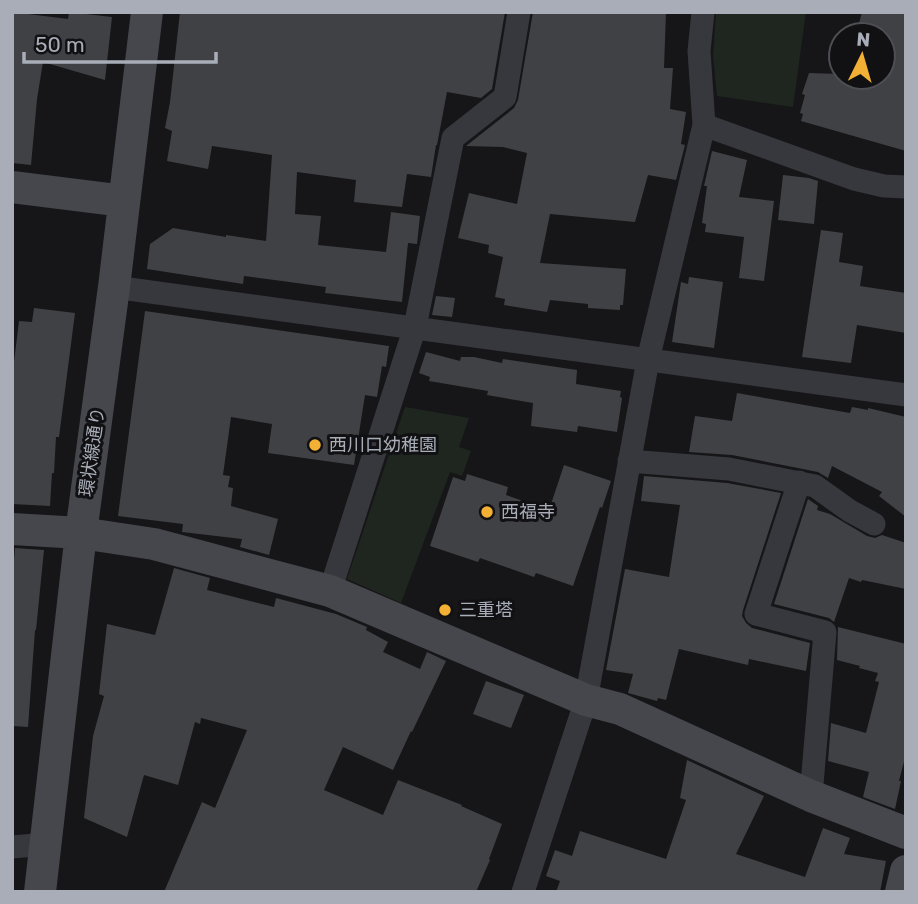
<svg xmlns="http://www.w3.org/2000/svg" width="918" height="904" font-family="Rubik,'Noto Sans JP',sans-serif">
<rect width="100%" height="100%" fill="#161618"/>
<path fill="#1e261f" d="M716,12H806L793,107L717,96L713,56Z
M405,407L469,418L459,447L471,451L462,476L450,472L401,603L347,579Z"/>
<path fill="#404145" d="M12,12L68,19L69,12L112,17L105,80L43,62L37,99L31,165L12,163Z
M180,12H505L492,89L481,98L447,92L437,145H436L431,177L407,174L402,207L354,202L356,180L297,172L295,214L321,216L318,245L386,252L391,212L420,216L417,244L408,243L402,302L325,293L326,287L244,276L243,284L147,269L150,244L173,228L226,237V235L266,241L272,155L212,146L208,169L167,161L172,131L165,128L170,102Z
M533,12H666L664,68H673L670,109L686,112L681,144L685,145L676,180L648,175L635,222L550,214L540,263L626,269L623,305H620V310L588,308V304L550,300L547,312L504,305L505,299L495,297L503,257L488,253L489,245L458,238L469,193L517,204L527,153L503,147L466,146L514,108L518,100Z
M862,12H906V151L801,121L803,114L800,113L805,95L802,94L809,73L841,74V77H883V35H856Z
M712,151L747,160L739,197L774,201L764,281L739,278L744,237L705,232L706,224L702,223L707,186H704Z
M783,175L809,178L818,181L814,224L778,220Z
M821,230L843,233L839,262L863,266L860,286L906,293V333L857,325L851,363L802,357Z
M689,277L723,282L714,348L672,342L681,282L688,284Z
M436,296L455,298L452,317L432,315Z
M34,308L75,313L59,437H56L54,473H52L50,506L12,504V378L19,321L32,322Z
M145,311L389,346L386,367L382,366L377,397L365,395L354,465L268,453L272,424L231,417L223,475L230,476L228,487L233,488L231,506L278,519L269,555L240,547L242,539L182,532L183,524L118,516Z
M426,352L460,361L461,357H474L502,363L503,359L577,370L576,384L621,391L620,397L622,398L617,432L578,426L577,432L531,426L533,403L487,395L488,391L429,381L430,377L419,373Z
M737,393L850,413L852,407L868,410V408L906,417V517L879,496L882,492L832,466L828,478L818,472L803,469L732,455L689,452L695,416L732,421Z
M564,465L611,481L602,508L600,507L573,586L536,573L534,577L480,558L478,562L430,546L453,477L465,481L467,474L508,487L506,495L549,510Z
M644,476L727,483L781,493L743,610L742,616L746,623L752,628L810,643L806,671L749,659L748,665L679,649L666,700L658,698L657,701L628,693L633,674L606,670L625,569L669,577L680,505L641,501Z
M808,499L818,506L817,510L830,514L867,536L875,538L882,535L906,543V589L862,580L861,582L849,578L834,622L829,618L774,604Z
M15,548L44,550L36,630H35L28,727L12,726V615L14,591H12V581Z
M174,568L210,578L207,590L274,607L276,598L336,614L367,627L366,630L388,642L383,652L420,669L427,652L446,661L412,732L411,731L393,770L343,747L324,790L383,815L398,780L462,805L461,806L502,824L489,859L490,860L476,892H164L202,802L215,808L247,730L201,718L200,724L195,722L178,785L144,775L127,837L84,818L93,736L104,696L99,694L107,624L155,635Z
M838,627L906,644V754L899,781H901L895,809L863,797L869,772L828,761L831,723L866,733L879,682L875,681L878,673L859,668L860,666L837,660Z
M486,681L524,695L511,728L473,714Z
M687,760L764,796L736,854L805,877L823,828L850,838L844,854L886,861L880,892H556L560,881L546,876L555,850L572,856L580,831L666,859L686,800L680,798Z"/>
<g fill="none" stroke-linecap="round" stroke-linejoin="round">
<path stroke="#37383d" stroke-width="23" d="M704,125L854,179L884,186L906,187
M114,287L906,395
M629,461L729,469L815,486L850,511L874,524
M799,482L756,614L825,632L811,796
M330,591L415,327L453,138L505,97L519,12
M12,847L46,844
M523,892L586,700L648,360L704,125L699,51L703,12"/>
<path stroke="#45474d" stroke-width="32" d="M12,187L124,201
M12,529L81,533L154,544L330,591L586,700L620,709L811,796L906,833
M40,892L81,533L114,287L147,12
M901,892L906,871"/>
</g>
<g fill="#f2b134" stroke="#111113" stroke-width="2.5">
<circle cx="315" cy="445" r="7"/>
<circle cx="487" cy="512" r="7"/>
<circle cx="445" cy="610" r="7"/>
</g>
<g text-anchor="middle" stroke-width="6" stroke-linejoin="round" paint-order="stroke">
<g font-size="18" fill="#a8adb8" stroke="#111113" text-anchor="start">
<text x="329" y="451">西川口幼稚園</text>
<text x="501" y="518">西福寺</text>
<text x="459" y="616">三重塔</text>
</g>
<g font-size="18" fill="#a8adb8" stroke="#111113">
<text transform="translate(92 452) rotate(-82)" y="6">環状線通り</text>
</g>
</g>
<rect width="918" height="904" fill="none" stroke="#a8adb8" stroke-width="28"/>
<g transform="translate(862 56) rotate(5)"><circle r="33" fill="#111113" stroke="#4d4f55" stroke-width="2"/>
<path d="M0-5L12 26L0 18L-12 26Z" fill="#f2b134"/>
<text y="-10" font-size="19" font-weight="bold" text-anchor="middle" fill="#a8adb8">N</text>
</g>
<path d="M24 52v10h192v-10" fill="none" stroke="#a8adb8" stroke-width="3.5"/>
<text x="35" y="52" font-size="21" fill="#a8adb8" stroke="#111113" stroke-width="5" paint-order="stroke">50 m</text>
</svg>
